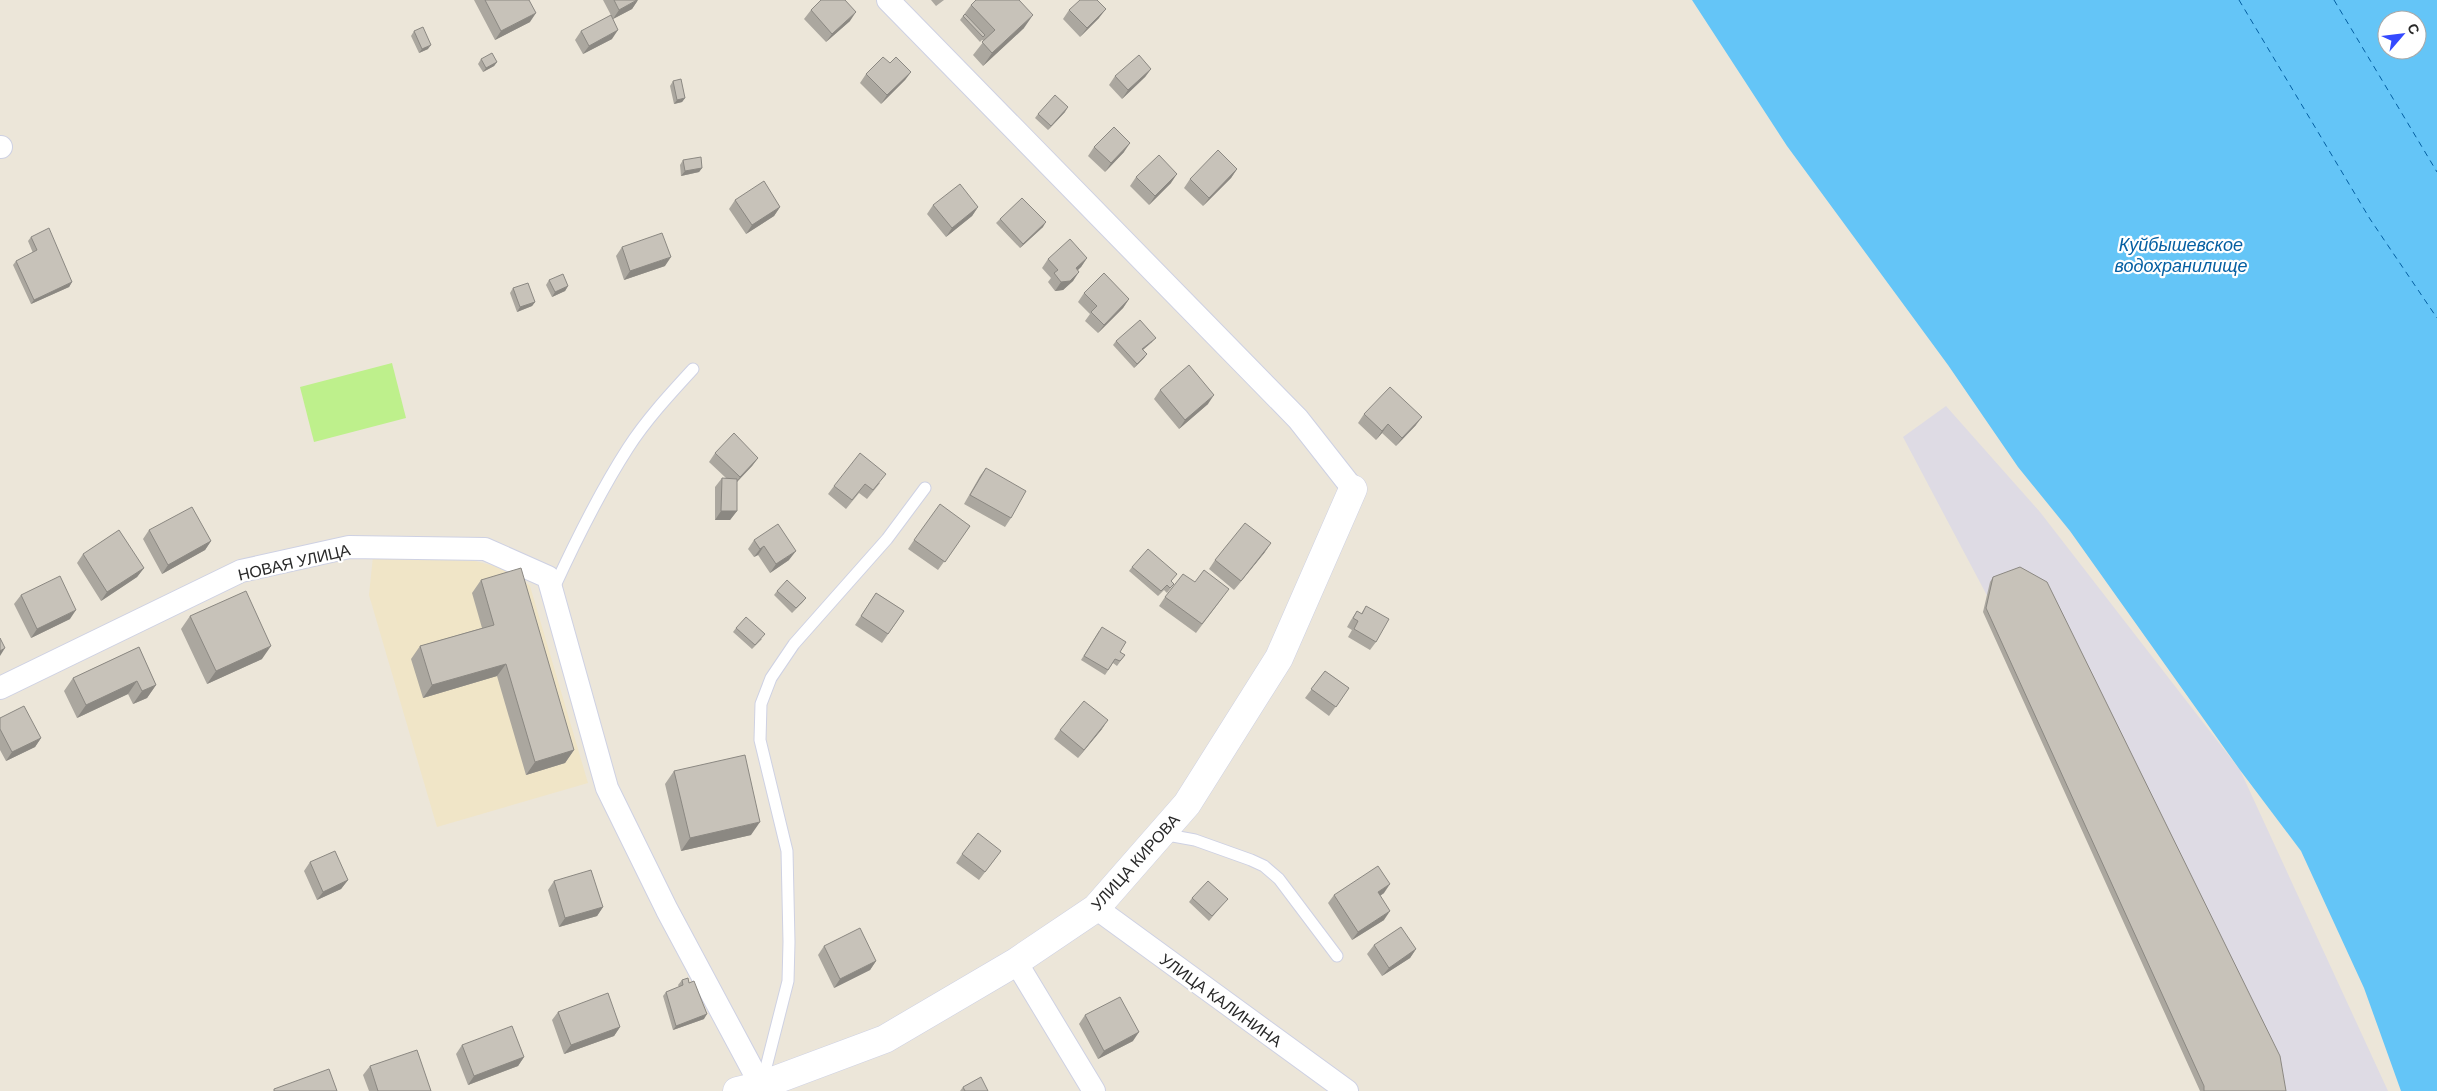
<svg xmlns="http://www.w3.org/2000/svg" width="2437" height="1091" font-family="'DM Sans',sans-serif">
<rect width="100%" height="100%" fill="#ece6d9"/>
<path fill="#dedbe4" d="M1946,406L2040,512L2240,770L2388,1091H2208L1992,605L1903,437Z"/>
<path fill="#f0e5c7" d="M373,556L475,561L510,570L530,586L588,783L437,827L369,595Z"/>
<path fill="#bef08c" d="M392,363L406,418L314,442L300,387Z"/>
<path fill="#64c5f7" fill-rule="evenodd" d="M1692,0H2437V1091H2401L2364,988L2301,851L2240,770L2070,531L2018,467L1948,365L1787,146ZM2387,20H2417V50H2387Z"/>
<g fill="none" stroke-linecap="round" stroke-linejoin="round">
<path stroke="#045fa2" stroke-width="1" stroke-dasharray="6 5" stroke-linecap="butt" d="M2239,0L2370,219L2437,318
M2334,0L2437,172"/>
<g stroke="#ced1e3" stroke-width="13">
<path id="lane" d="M553,590C575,542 599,493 628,448C646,420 670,394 693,369
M1162,834L1195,840L1251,860L1264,866L1279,879L1337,956
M762,1083L788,981L789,942L787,851L760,740L761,704L771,678L794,644L887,539L925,488"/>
</g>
<g stroke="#ced1e3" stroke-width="24">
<path id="street" d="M888,0L1298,419L1353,489
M0,147H1
M0,688L241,571L349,547L485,549L548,577L607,788L667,910L764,1091
M1096,908L1347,1091
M1016,962L1094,1091"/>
</g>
<g stroke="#ced1e3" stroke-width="29">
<path id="secondary" d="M737,1091L762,1085L885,1039L1016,962L1096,908L1187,804L1279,658L1353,489"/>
</g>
<use href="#lane" stroke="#fff" stroke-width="11"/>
<use href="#street" stroke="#fff" stroke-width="22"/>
<use href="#secondary" stroke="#fff" stroke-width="28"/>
</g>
<path fill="#aba79f" d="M474,0H529L530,22L495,40Z
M603,0H638L632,9L613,19Z
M931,0H944L936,6Z
M971,5L1024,28L983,66L973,55L984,41L982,40L980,42L960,20Z
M811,10L850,21L826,42L804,19Z
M1069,10L1099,18L1080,37L1063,19Z
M414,31L428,49L419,53L411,36Z
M581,31L612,39L583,54L575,40Z
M481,59L497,62L494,66L483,72L478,64Z
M890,63L911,72L905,80L881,104L860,83L866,74Z
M1151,69L1145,77L1122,99L1109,85L1115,76Z
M673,81L685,98L682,102L674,104L670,86Z
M1065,112L1048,130L1035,118L1038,114Z
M1094,147L1124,152L1105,172L1088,156Z
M683,160L702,168L699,172L681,176L680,165Z
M1237,169L1231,178L1203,206L1184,188L1190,179Z
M1136,177L1171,183L1149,205L1130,186Z
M735,200L780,207L774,216L746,234L729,209Z
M933,205L978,207L972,216L946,237L927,214Z
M1000,219L1043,227L1020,248L996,223Z
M31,237L72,282L69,287L31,304L13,265L16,261L33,253L28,241Z
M622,247L665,266L624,280L616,256Z
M1087,258L1081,267L1078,270L1073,281L1063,290L1055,291L1048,282L1051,278L1042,268L1048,259Z
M549,280L568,286L565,291L552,297L546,285Z
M513,288L535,302L532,306L517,312L510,293Z
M1084,293L1129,299L1123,308L1098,333L1085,321L1090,314L1078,302Z
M1116,341L1152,342L1143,350L1147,354L1144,358L1134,368L1113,345Z
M1160,390L1208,404L1179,429L1154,399Z
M1364,414L1416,425L1396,446L1382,433L1376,440L1358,423Z
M715,453L758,458L752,466L737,482V511L730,520H715V487L722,478H726L709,462Z
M986,468L1011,518L1005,527L964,504L980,476Z
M880,483L867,499L859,493L846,509L828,494L834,486Z
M970,526L938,570L908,549L914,540Z
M149,530L211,541L205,550L162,574L143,539Z
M754,540L789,560L770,573L758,555L754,557L748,549Z
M1265,552L1234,590L1209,569L1215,560Z
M83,554L144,568L137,577L101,601L77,563Z
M1132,567L1171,581L1174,584L1167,593L1164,590L1158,596L1129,571Z
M1993,577L2286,1091H2200L1983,612L1990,582Z
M481,580L574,750L565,763L526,775L497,676L423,698L411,659L420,646L482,628L472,593Z
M1195,582L1223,597L1196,633L1159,606L1165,597Z
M777,591L806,598L803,602L792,613L774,595Z
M876,593L904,611L882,643L855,625Z
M21,595L70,619L31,638L14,604Z
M1366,606L1376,642L1370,650L1348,637L1352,630L1347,627L1351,620L1357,611L1361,614Z
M190,616L262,659L207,684L181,629Z
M736,628L762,639L752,649L733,632Z
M1099,631L1120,652L1125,655L1117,666L1113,663L1105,675L1081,660Z
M139,647L156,685L147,698L133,704L128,694L77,718L64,691L73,678Z
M1325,671L1349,688L1329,716L1305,698Z
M0,718L41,738L35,747L6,761L0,750Z
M1102,729L1078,758L1054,739L1060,730Z
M674,771L751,835L681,851L665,784Z
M962,854L995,859L979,880L956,863Z
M310,862L348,880L341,889L317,900L304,871Z
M554,881L603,907L597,916L559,927L548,890Z
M1384,893L1380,896L1384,920L1352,940L1328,903L1334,895Z
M1192,898L1224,903L1209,921L1189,902Z
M1374,945L1416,949L1410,958L1382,976L1367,954Z
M824,946L876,961L870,970L834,988L818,955Z
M682,980L689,983L704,1019L673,1030L663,996L666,992L679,987L678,985Z
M558,1012L620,1027L614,1036L564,1054L552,1020Z
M1085,1015L1133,1041L1098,1059L1079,1024Z
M462,1045L524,1057L518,1066L468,1085L456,1054Z
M370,1066L431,1091H369L363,1075Z
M963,1087L988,1091H960Z"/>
<path fill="#8b8882" d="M638,0L632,9L613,19L619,10Z
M1106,9L1099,18L1080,37L1087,28Z
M856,12L850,21L826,42L832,34Z
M536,13L530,22L495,40L501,31Z
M1033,15L1024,28L983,66L992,53Z
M618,30L612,39L583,54L589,46Z
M431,45L428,49L419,53L422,49Z
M497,62L494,66L483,72L486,68Z
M1151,69L1145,77L1122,99L1128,90Z
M911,72L905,80L881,104L887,95Z
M685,98L682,102L674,104L677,100Z
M1068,107L1065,112L1048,130L1051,126Z
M1130,143L1124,152L1105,172L1111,163Z
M702,168L699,172L681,176L685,171Z
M1237,169L1231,178L1203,206L1209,198Z
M1177,174L1171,183L1149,205L1155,196Z
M780,207L774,216L746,234L752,225Z
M978,207L972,216L946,237L952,228Z
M1046,222L1043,227L1020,248L1023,244Z
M671,257L665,266L624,280L630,271Z
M1087,258L1081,267L1070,277L1076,268Z
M1079,272L1073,281L1063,290L1055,291L1061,282Z
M72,282L69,287L31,304L34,300Z
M568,286L565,291L552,297L555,292Z
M1129,299L1123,308L1098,333L1104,325Z
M535,302L532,306L517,312L520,307Z
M1156,338L1152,342L1139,353L1142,349Z
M1147,354L1144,358L1134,368L1137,364Z
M1214,395L1208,404L1179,429L1185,420Z
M1422,417L1416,425L1396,446L1402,438Z
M1388,424L1382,433L1376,440L1382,431Z
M758,458L752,466L733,486L740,477Z
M721,511H737L730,520H715Z
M211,541L205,550L162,574L168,565Z
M1271,543L1265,552L1234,590L1241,581Z
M764,546L758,555L754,557L760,549Z
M796,551L789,560L770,573L776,564Z
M144,568L137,577L101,601L107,592Z
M76,610L70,619L31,638L37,629Z
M271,646L262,659L207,684L216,671Z
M5,648L0,656V651Z
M506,664L497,676L423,698L432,685Z
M137,681L128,694L77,718L86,705Z
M156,685L147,698L133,704L142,691Z
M1108,720L1102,729L1078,758L1084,750Z
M41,738L35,747L6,761L12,752Z
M574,750L565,763L526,775L535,762Z
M760,822L751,835L681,851L690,838Z
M348,880L341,889L317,900L323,892Z
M1390,884L1384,893L1372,901L1378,892Z
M603,907L597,916L559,927L565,918Z
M1390,911L1384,920L1352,940L1358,932Z
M1416,949L1410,958L1382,976L1389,968Z
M876,961L870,970L834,988L840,979Z
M707,1014L704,1019L673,1030L676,1026Z
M620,1027L614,1036L564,1054L571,1045Z
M1139,1032L1133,1041L1098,1059L1104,1051Z
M524,1057L518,1066L468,1085L474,1076Z"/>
<path fill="#c7c2b9" stroke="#8b8882" d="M485,0H529L536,13L501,31Z
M614,0H637L619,10Z
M821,0H845L856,12L832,34L811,10Z
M976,0H1019L1033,15L992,53L982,42L995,30L971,5Z
M1080,0H1097L1106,9L1087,28L1069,10Z
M965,14L985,35L983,37L963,16Z
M611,15L618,30L589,46L581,31Z
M423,27L431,45L422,49L414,31Z
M492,53L497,62L486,68L481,59Z
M1139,55L1151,69L1128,90L1115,76Z
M883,57L890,63L896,57L911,72L887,95L866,74Z
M681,79L685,98L677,100L673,81Z
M1055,95L1068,107L1051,126L1038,114Z
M1114,127L1130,143L1111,163L1094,147Z
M1218,150L1237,169L1209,198L1190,179Z
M1159,155L1177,174L1155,196L1136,177Z
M701,157L702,168L685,171L683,160Z
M764,181L780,207L752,225L735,200Z
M960,184L978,207L952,228L933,205Z
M1022,198L1046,222L1023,244L1000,219Z
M49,228L72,282L34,300L16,261L37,250L31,237Z
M662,233L671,257L630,271L622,247Z
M1070,239L1087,258L1076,268L1079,272L1070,281L1061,282L1054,273L1058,270L1048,259Z
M1104,273L1129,299L1104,325L1091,312L1097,306L1084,293Z
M563,274L568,286L555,292L549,280Z
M528,283L535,302L520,307L513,288Z
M1140,320L1156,338L1142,349L1147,354L1137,364L1116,341Z
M1189,365L1214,395L1185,420L1160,390Z
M1390,387L1422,417L1402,438L1388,424L1382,431L1364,414Z
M734,433L758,458L740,477L715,453Z
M860,453L886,474L873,490L865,484L852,500L834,486Z
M986,468L1026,491L1011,518L970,495Z
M722,478L737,479V511H721Z
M940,504L970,526L945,562L914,540Z
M192,507L211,541L168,565L149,530Z
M1245,523L1271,543L1241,581L1215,560Z
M778,524L796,551L776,564L764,546L760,549L754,540Z
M119,530L144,568L107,592L83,554Z
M1148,549L1177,574L1171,581L1174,584L1170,588L1167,585L1161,591L1132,567Z
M2020,567L2047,582L2280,1056L2286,1091H2204V1086L1986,608L1993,577Z
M521,568L574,750L535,762L506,664L432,685L420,646L494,625L481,580Z
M1204,570L1229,589L1202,624L1165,597L1183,574L1195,582Z
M60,576L76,610L37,629L21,595Z
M787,580L806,598L796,608L777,591Z
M246,591L271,646L216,671L190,616Z
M876,593L904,611L888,634L861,616Z
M1366,606L1389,619L1376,642L1354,629L1358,621L1353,618L1357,611L1362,614Z
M746,617L765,634L755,645L736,628Z
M1102,627L1126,642L1120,652L1125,655L1120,661L1115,659L1108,670L1084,656Z
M0,638L5,648L0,651Z
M139,647L156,685L142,691L137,681L86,705L73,678Z
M1325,671L1349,688L1336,707L1311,689Z
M1084,701L1108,720L1084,750L1060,730Z
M24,706L41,738L12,752L0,729V718Z
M745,755L760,822L690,838L674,771Z
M978,833L1001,851L985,872L962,854Z
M335,851L348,880L323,892L310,862Z
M1378,866L1390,884L1378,892L1390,911L1358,932L1334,895Z
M591,870L603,907L565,918L554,881Z
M1208,881L1228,899L1212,916L1192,898Z
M1401,927L1416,949L1389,968L1374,945Z
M860,928L876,961L840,979L824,946Z
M688,978L689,983L694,981L707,1014L676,1026L666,992L683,985L682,980Z
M608,993L620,1027L571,1045L558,1012Z
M1120,997L1139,1032L1104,1051L1085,1015Z
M512,1026L524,1057L474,1076L462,1045Z
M417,1050L431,1091H378L370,1066Z
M329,1069L337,1091H274V1089Z
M981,1077L988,1091H965L963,1087Z"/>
<g text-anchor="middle" stroke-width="4.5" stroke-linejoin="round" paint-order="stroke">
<g font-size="16" fill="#292929" stroke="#fff">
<text transform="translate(294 562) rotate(-13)" y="6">НОВАЯ УЛИЦА</text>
<text transform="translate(1135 862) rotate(-48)" y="6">УЛИЦА КИРОВА</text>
<text transform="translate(1221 1000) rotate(36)" y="6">УЛИЦА КАЛИНИНА</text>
</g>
<g font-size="18" font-style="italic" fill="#045fa2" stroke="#fff">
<text x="2181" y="251">Куйбышевское<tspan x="2181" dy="21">водохранилище</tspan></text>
</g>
</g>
<g transform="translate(2402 35) rotate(62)"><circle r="24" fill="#ffffff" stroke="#a9a9a9"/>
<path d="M0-4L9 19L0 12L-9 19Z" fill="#344aff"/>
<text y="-8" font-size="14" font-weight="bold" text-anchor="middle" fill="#292929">С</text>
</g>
</svg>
